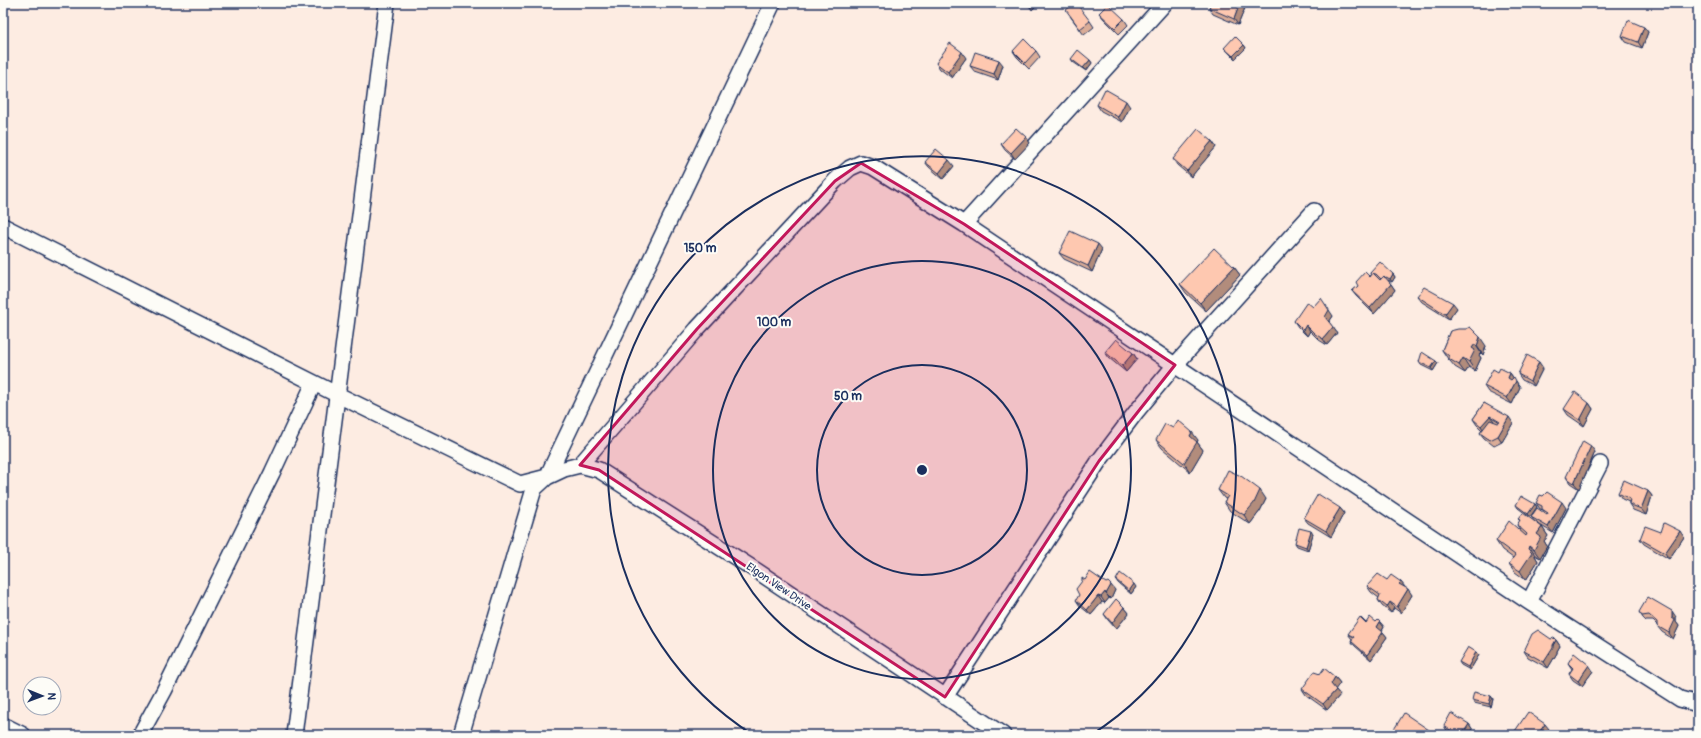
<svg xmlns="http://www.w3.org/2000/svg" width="1701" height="738" font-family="Pangolin,sans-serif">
<rect width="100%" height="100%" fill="#fdece2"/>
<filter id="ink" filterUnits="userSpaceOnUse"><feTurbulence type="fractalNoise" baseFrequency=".025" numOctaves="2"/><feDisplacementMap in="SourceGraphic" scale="8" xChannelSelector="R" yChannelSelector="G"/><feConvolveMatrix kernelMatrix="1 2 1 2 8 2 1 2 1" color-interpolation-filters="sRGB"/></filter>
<g filter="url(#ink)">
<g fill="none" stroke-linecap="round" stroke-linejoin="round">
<g stroke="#1b2f5e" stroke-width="18">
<path id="street" d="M964,224L1165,3
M3,226L338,395L520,484L547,477L564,469L580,465L599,470L757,571L1003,735
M580,465L697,329L835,181L850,168L861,163L873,167L964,224L1529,602L1680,699L1698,704
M1529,602L1600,464
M945,697L1099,461L1136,412L1175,365L1314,211
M3,725L23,735
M140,735L164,691L272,473L314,383
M294,735L387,3
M461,735L534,489L547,477L773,3"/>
</g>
<use href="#street" stroke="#fdfcf7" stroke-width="15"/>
</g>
<path fill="#daac97" stroke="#1b2f5e" d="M1211,3H1247L1238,25L1213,14L1209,8Z
M1099,13L1124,19L1128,25L1119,34L1104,19Z
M1070,16L1090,21L1094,27L1084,35Z
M1644,27L1648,32L1642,48L1626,42L1622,36Z
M1244,45L1246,48L1235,59L1224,48Z
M1013,51H1036L1040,57L1029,69L1017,57Z
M966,58L952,78L940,69L936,63Z
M1071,59L1090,60L1092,63L1086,71L1073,62Z
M1003,65L998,80L975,72L970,66Z
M1097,105L1130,107L1122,122L1101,111Z
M1026,137L1030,143L1015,159L1005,150L1001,144Z
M1212,141L1216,147L1191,177L1177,165L1173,159Z
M925,162L954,166L943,179L929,167Z
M1102,249L1092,272L1064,259L1059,253Z
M1234,267L1240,275L1206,311L1186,293L1180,284Z
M1370,273L1393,274L1395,277L1392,282L1388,280L1395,290L1374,314L1356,296L1352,291L1370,277L1371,275Z
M1417,296L1457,308L1449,319L1422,302Z
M1313,307L1333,316L1329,322L1337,333L1327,345L1319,340L1310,331L1307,336L1298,327L1294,321Z
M1450,331L1486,346L1483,355L1481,353L1479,355L1481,358L1475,371L1469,367L1465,373L1455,367L1450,361L1448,359L1442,350Z
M1105,352L1133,353L1137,359L1126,372L1109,358Z
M1436,361L1438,363L1433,371L1421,365L1419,362Z
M1543,368L1534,386L1522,380L1518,374Z
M1498,372L1510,373L1520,387L1512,404L1488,392L1484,386Z
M1484,403L1513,423L1502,442L1494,446L1484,438L1480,433L1482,430L1477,425L1473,419Z
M1589,403L1593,409L1584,426L1568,415L1564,409Z
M1156,440H1198L1197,442L1203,450L1190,472L1162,448Z
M1595,452L1579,489L1570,483L1566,477Z
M1218,490L1266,499L1260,511L1250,524L1230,511L1224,502L1226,499L1224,498Z
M1648,491L1652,496L1646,515L1633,510L1629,504V502L1622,499L1618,493Z
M1536,503L1566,508L1553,533L1535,522L1531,517L1545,514L1543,510L1540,509Z
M1535,504L1537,507L1530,517L1518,508L1516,505Z
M1340,508L1344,513L1331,537L1308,523L1304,518Z
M1518,519L1542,527L1548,536L1544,541L1547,546L1540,558L1535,555V556L1538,561L1526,580L1515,572L1509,564L1513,558L1502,550L1496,541L1521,532L1517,525L1520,521Z
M1661,532L1684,537L1669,559L1644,544L1640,539Z
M1313,534L1308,550L1297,546L1295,543Z
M1116,580L1136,587L1131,594L1118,583Z
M1387,580L1401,582L1405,588L1412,595L1401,613L1394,608L1391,613L1382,606L1378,600L1379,598L1371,592L1367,586Z
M1115,590L1111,599L1109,598L1105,603L1102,602L1091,615L1080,606L1076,600Z
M1124,607L1129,613L1116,629L1108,620L1104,614Z
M1639,612L1676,617V622L1679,626L1673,639L1662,632L1657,626V625L1653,621H1646L1643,618Z
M1380,622L1384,627L1382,631L1387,637L1371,660L1355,646L1351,641L1352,639L1348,634L1366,623Z
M1551,639L1556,640L1560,646L1557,651V653L1548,668L1528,657L1524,651Z
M1476,652L1479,655L1470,670L1461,665L1459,662Z
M1568,663L1593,671L1582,686L1573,680L1569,674L1572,669Z
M1320,674L1335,677L1340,683L1335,689L1340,695L1327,710L1306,695L1302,689Z
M1491,696L1493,699L1491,707L1474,703L1472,700Z
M1469,724L1473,730L1470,735H1453L1448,732L1444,726Z
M1429,730L1432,735H1396L1393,731Z"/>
<path fill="#b28c7b" stroke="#1b2f5e" d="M1034,3H1039L1032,10L1030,7Z
M1240,3H1247L1238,25L1234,19Z
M1644,27L1648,32L1642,48L1638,42Z
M1244,45L1246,48L1235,59L1233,56Z
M962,52L966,58L952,78L948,72Z
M999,60L1003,65L998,80L994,74Z
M1090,60L1092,63L1086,71L1083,68Z
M1126,101L1130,107L1122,122L1118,117Z
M1026,137L1030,143L1015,159L1011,153Z
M1212,141L1216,147L1191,177L1187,171Z
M949,160L954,166L943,179L939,173Z
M1098,244L1102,249L1092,272L1088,266Z
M1234,267L1240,275L1206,311L1200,303Z
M1393,274L1395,277L1392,282L1390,279Z
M1391,284L1395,290L1374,314L1370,308Z
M1453,303L1457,308L1449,319L1445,314Z
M1325,304L1333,316L1329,322L1325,317Z
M1306,325L1310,331L1307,336L1303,330Z
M1333,327L1337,333L1327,345L1323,339Z
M1480,337L1486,346L1483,355L1477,346Z
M1475,344L1481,353L1479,355L1481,358L1475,371L1469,362L1472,348Z
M1133,353L1137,359L1126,372L1122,366Z
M1463,358L1469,367L1465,373L1459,365Z
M1436,361L1438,363L1433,371L1431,368Z
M1539,362L1543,368L1534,386L1530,381Z
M1510,373L1514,379L1512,383L1508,378Z
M1516,381L1520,387L1512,404L1507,398Z
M1589,403L1593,409L1584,426L1580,420Z
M1490,416L1494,421L1485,432L1481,426Z
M1509,417L1513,423L1502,442L1498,436Z
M1192,432L1198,440L1197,442L1203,450L1190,472L1184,463L1190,436Z
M1591,446L1595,452L1579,489L1574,483Z
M1260,490L1266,499L1260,511L1250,524L1244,515Z
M1648,491L1652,496L1646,515L1641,509Z
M1562,502L1566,508L1553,533L1548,527Z
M1535,504L1537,507L1530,517L1528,514Z
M1340,508L1344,513L1331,537L1326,531Z
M1542,527L1548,536L1544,541L1547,546L1540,558L1534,550L1537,534Z
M1311,531L1313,534L1308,550L1306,547Z
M1680,531L1684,537L1669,559L1665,553Z
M1529,546L1535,555V556L1538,561L1526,580L1520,571L1528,549Z
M1401,582L1405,587L1403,590L1399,584Z
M1134,584L1136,587L1131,594L1129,591Z
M1111,585L1115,590L1111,599L1106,594Z
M1408,589L1412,595L1401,613L1397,607Z
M1105,592L1109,598L1105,603L1101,597Z
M1098,596L1102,602L1091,615L1087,610Z
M1390,602L1394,608L1391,613L1387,607Z
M1124,607L1129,613L1116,629L1112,623Z
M1672,611L1676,617V622L1679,626L1673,639L1669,633L1672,618Z
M1380,622L1384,627L1381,632L1377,627Z
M1383,632L1387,637L1371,660L1367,655Z
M1556,640L1560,646L1557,651V653L1548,668L1544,662Z
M1476,652L1479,655L1470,670L1468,667Z
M1589,665L1593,671L1582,686L1578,681Z
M1335,677L1340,683L1335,690L1331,684Z
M1336,690L1340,695L1327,710L1323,704Z
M1491,696L1493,699L1491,707L1489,704Z
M1469,724L1473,730L1470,735H1462Z
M1545,724L1549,729L1545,735H1542L1540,731Z
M1429,730L1432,735H1426Z"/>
<path fill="#fec8b0" stroke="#1b2f5e" d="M1025,3H1034L1030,7Z
M1075,3H1076L1090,21L1080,29L1066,10Z
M1211,3H1240L1234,19L1209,8Z
M1108,4L1124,19L1115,28L1099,13Z
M1628,20L1644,27L1638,42L1622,36Z
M1235,36L1244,45L1233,56L1224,48Z
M1024,39L1036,51L1025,63L1013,51Z
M950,43L962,52L948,72L936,63Z
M1078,50L1090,60L1083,68L1071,59Z
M975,52L999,60L994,74L970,66Z
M1105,89L1126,101L1118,117L1097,105Z
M1016,128L1026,137L1011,153L1001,144Z
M1198,129L1212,141L1187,171L1173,159Z
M936,149L949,160L939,173L925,162Z
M1070,231L1098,244L1088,266L1059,253Z
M1214,248L1234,267L1200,303L1180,284Z
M1380,262L1393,274L1390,279L1386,277L1385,278L1384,276L1381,279L1376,274H1375L1373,273L1371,275L1370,273Z
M1365,272L1370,277L1373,273L1380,280L1384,276L1391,284L1370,308L1352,291L1358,286L1356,282Z
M1424,287L1453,303L1445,314L1417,296Z
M1321,298L1329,310L1325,317L1333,327L1323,339L1315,334L1306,325L1303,330L1294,321L1307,302L1313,307Z
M1470,327L1480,337L1477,346L1475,344L1472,348L1475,350L1469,362L1463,358L1459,365L1449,359V356L1442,350L1450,331L1458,329H1466Z
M1116,339L1133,353L1122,366L1105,352Z
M1422,352L1436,361L1431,368L1419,362Z
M1527,355L1539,362L1530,381L1518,374Z
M1500,368L1510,373L1508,378L1511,380L1514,377L1516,381L1507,398L1484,386L1493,369L1498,372Z
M1575,392L1589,403L1580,420L1564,409Z
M1484,403L1509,417L1498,436L1490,440L1480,433L1490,420L1498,423L1500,422L1490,416L1481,426L1473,419Z
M1178,420L1192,432L1190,436L1197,442L1184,463L1156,440L1165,424L1173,428Z
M1583,441L1591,446L1574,483L1566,477Z
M1228,470L1241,476L1260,490L1254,503L1244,515L1224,502L1228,496L1218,490Z
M1624,480L1648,491L1641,509L1629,504L1630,499L1618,493Z
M1547,492L1562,502L1548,527L1531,517L1537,508L1547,515L1548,513L1542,509V506L1536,503L1540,495L1543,496Z
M1318,494L1340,508L1326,531L1304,518Z
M1521,496L1535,504L1528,514L1516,505Z
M1523,513L1542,527L1537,534L1541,537L1534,550L1529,546L1528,549L1532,553L1520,571L1509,564L1515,555L1496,541L1509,521L1526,536L1527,534L1517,525L1520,520L1518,519Z
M1664,523L1680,531L1665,553L1640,539L1645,526L1661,532Z
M1299,528L1311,531L1306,547L1295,543Z
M1090,572L1106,583L1108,582L1111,585L1106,594L1105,592L1101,597L1098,596L1087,610L1076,600L1079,595L1076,589L1082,581V578L1085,580Z
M1120,573L1134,584L1129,591L1116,580Z
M1378,574L1387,580L1391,575L1401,582L1399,584L1408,589L1397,607L1390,602L1387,607L1378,600L1380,595L1367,586Z
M1648,597L1672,611V618L1675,620L1669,633L1657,626V622L1649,615L1642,616L1639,612Z
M1116,599L1124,607L1112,623L1104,614Z
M1360,617L1366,623L1370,617L1376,622L1378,620L1380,622L1377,627L1383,632L1367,655L1351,641L1354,637L1348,634Z
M1538,630L1551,639L1554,638L1556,640L1553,645V648L1544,662L1524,651L1532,634Z
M1468,647L1476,652L1468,667L1459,662Z
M1574,653L1589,665L1578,681L1569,674L1573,668L1568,663Z
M1324,668L1335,677L1331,684L1336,690L1323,704L1302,689L1314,672L1320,674Z
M1474,692L1491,696L1489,704L1472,700Z
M1528,712L1545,724L1540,731L1544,734V735H1521L1515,731Z
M1404,713L1429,730L1426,735H1400L1393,731Z
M1451,713L1469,724L1462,735H1458L1444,726Z"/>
</g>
<path fill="#c2185b" fill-opacity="0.2" stroke="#c2185b" stroke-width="3" stroke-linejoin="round" d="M861,163L964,224L1175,365L1099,461L945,697L599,470L580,465L697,329L835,181Z"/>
<g fill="none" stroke="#1b2f5e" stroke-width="2">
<circle cx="922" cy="470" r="105"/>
<circle cx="922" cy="470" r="209"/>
<path d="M753 735A314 314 0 1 1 1091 735"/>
</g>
<g text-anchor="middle" stroke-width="4" stroke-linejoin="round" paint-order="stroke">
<g font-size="11" fill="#1b2f5e" stroke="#fdfcf7">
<text transform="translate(779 586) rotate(34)" y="4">Elgon View Drive</text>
</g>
</g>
<circle cx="922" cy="470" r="6" fill="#1b2f5e" stroke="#fdfcf7" stroke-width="2"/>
<g font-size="12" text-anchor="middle" font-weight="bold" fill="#1b2f5e" stroke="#fdfcf7" stroke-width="4" stroke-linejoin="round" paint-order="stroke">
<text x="700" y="252">150 m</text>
<text x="774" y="326">100 m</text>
<text x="848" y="400">50 m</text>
</g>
<rect width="1701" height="738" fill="none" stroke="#fdfcf7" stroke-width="16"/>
<rect x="8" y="8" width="1685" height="722" fill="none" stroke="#1b2f5e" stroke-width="1.5" filter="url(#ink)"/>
<g transform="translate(42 696) rotate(91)"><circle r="19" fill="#fdfcf7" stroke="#a3aaba"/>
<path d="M0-3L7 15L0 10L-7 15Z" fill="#1b2f5e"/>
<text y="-6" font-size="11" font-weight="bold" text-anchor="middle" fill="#1b2f5e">N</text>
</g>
</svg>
